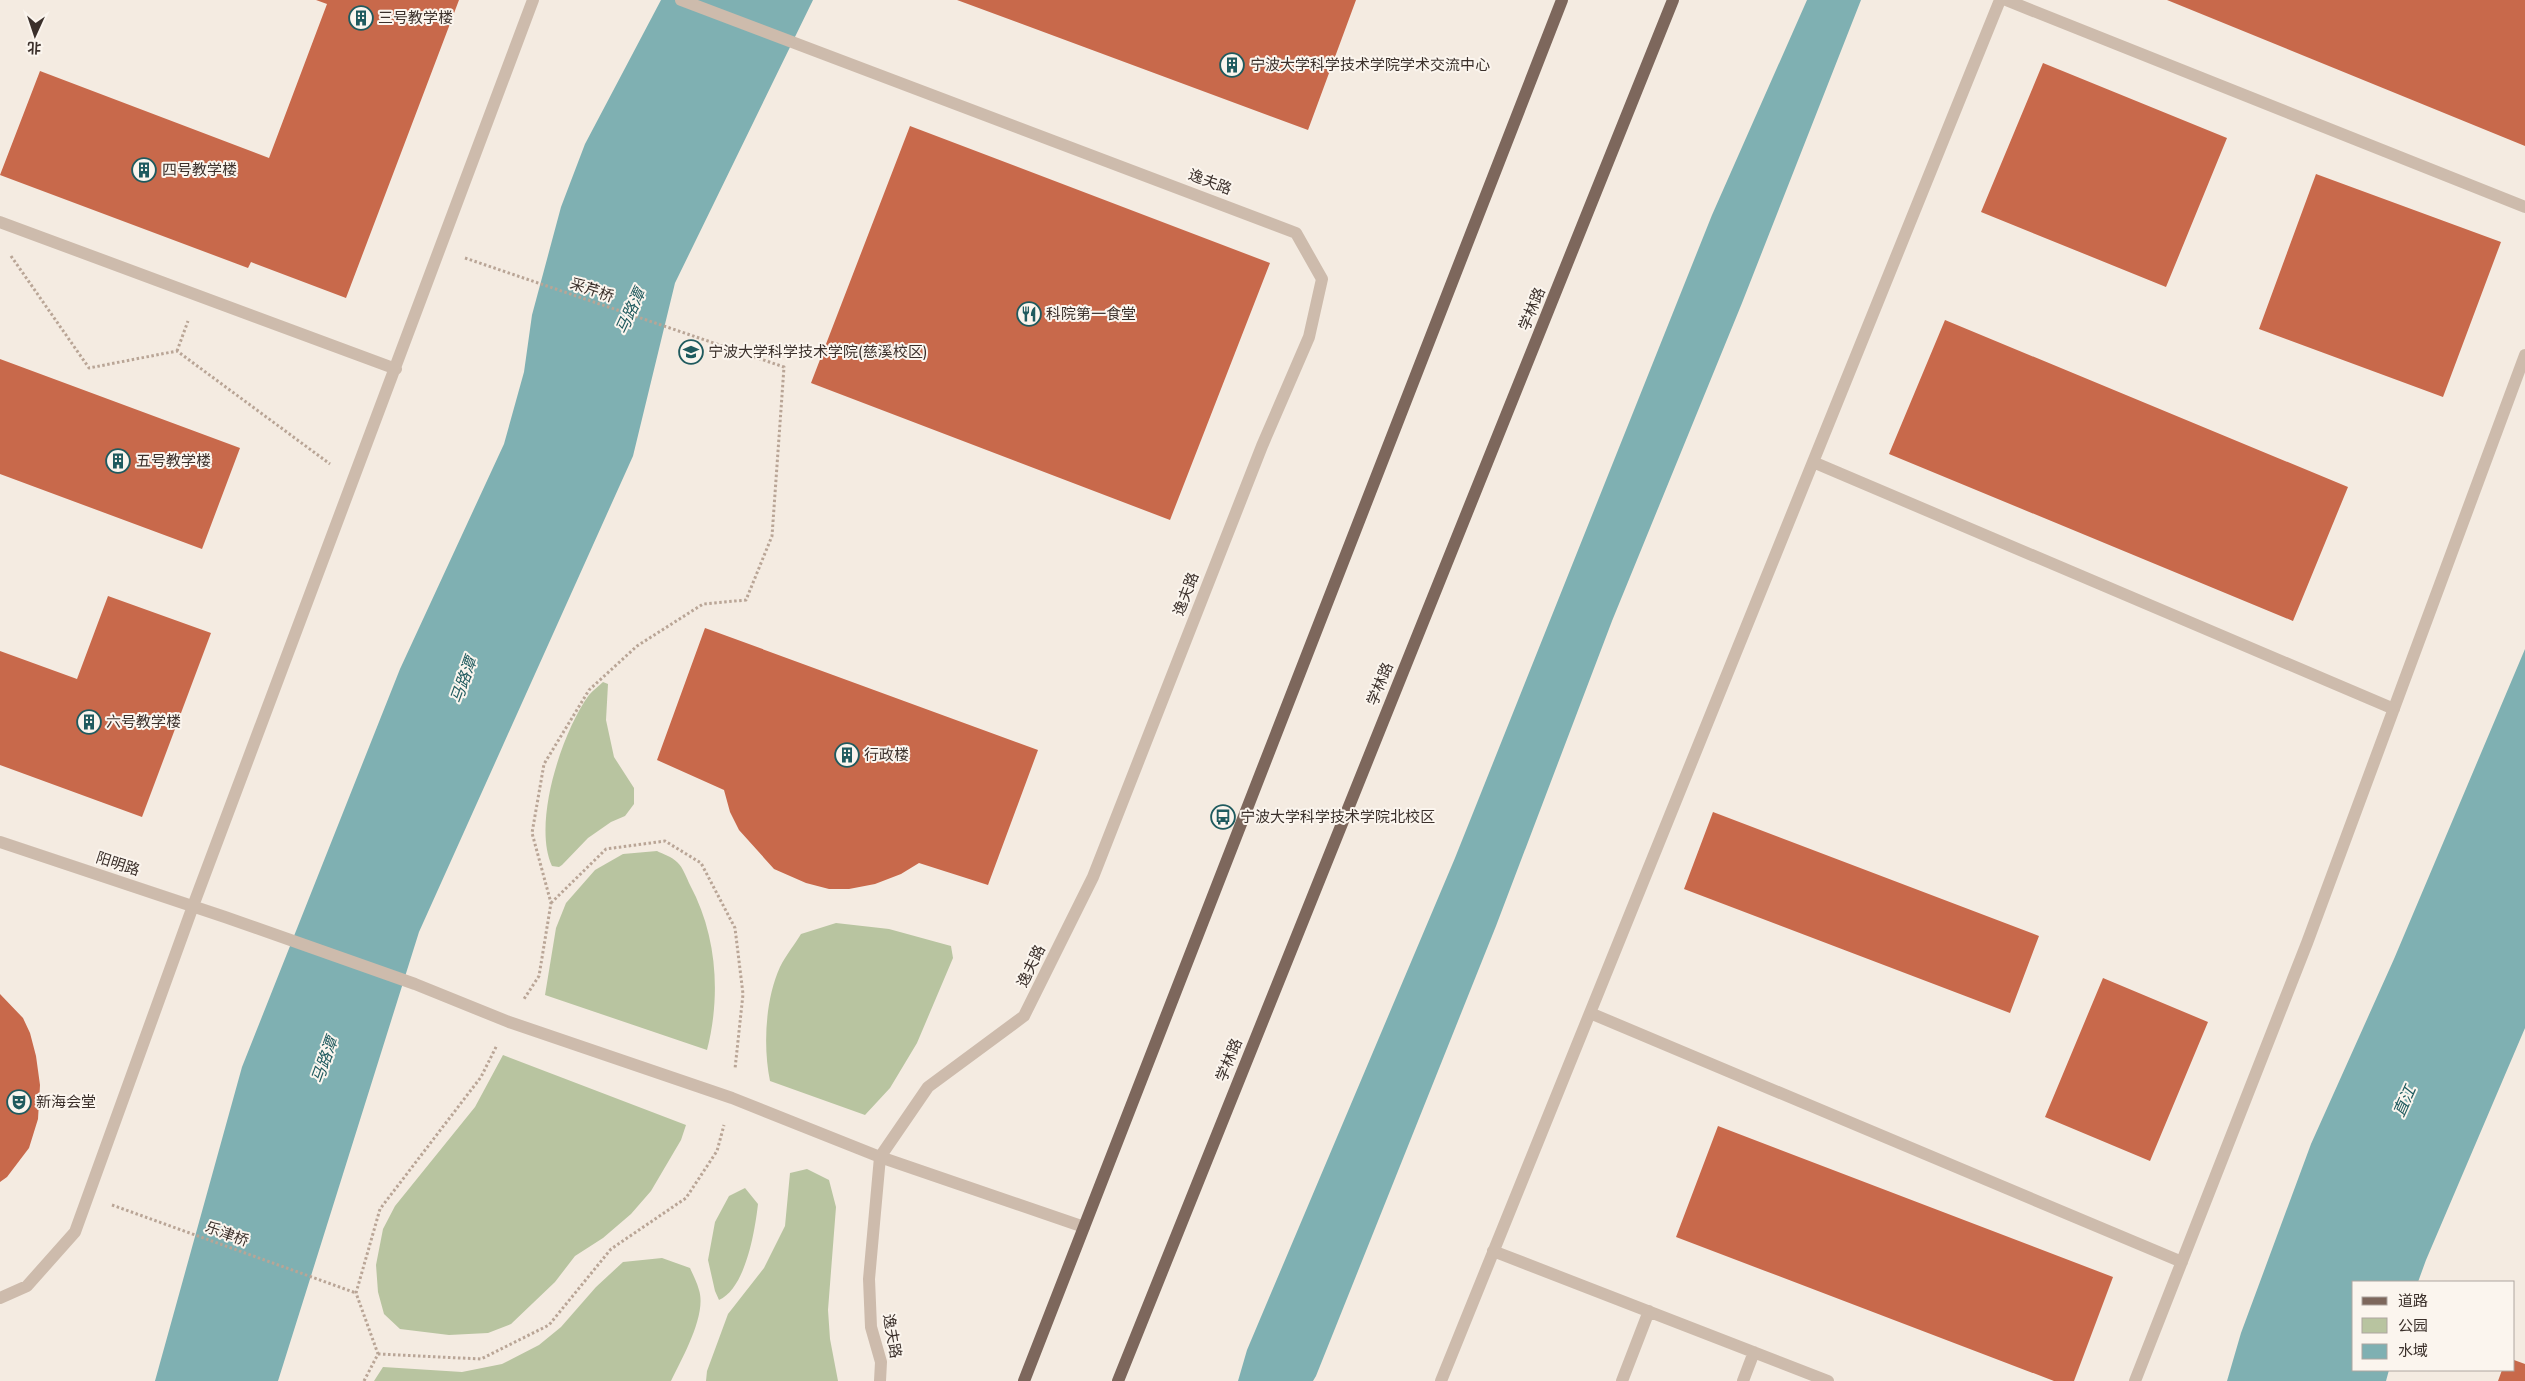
<svg xmlns="http://www.w3.org/2000/svg" width="2525" height="1381" font-family="Jost,'Noto Sans SC',sans-serif">
<rect width="100%" height="100%" fill="#f4ebe1"/>
<path fill="#b8c4a0" d="M603,682L608,684L606,720L614,757L634,788V804L625,816L611,822L588,838L562,865L559,867L552,866C532,823 562,732 589,695C593,690 599,686 603,682Z
M657,851C663,854 672,857 677,862C683,867 687,879 690,885C717,935 721,996 707,1050L545,995L556,928L566,903L595,870L623,854Z
M836,923L889,929L951,946L953,958L917,1043L890,1088L865,1115L770,1081C763,1047 765,1000 780,967C786,955 795,944 801,934Z
M503,1055L686,1125L681,1140L651,1191L631,1214L603,1238L575,1256L555,1282L511,1324L488,1333L449,1335L400,1329L384,1314L378,1292L376,1265L383,1229L395,1206L475,1107Z
M807,1169L829,1180L836,1207L828,1310L830,1339L838,1381H706L707,1371L728,1314L764,1268L785,1226L790,1173Z
M745,1188L758,1204C755,1230 746,1288 719,1300L715,1291L708,1260L715,1222L729,1196Z
M662,1258L690,1268C693,1275 697,1282 699,1290C707,1315 682,1358 671,1381H374L383,1367L462,1372L502,1364L539,1345L561,1327L596,1287L623,1262Z"/>
<path fill="#7fb0b2" d="M661,0H813L675,283L633,456L419,932L278,1381H155L242,1067L400,669L504,444L524,372L532,315L561,207L585,144Z
M1807,0H1861L1742,303L1612,621L1496,926L1316,1376L1313,1381H1238L1247,1350L1455,858L1712,215Z
M2525,649V1028L2426,1260L2418,1282H2354V1370H2389L2386,1381H2227L2241,1333L2311,1144L2394,959Z"/>
<path fill="#c8694b" d="M316,0H459L346,298L251,262L248,268L0,175L40,71L269,158L327,4Z
M957,0H1356L1308,130Z
M2167,0H2525V146Z
M2043,63L2227,138L2166,287L1981,212Z
M910,126L1270,263L1170,520L811,383Z
M2316,174L2501,242L2443,397L2259,329Z
M1945,320L2348,487L2293,621L1889,454Z
M0,359L240,448L202,549L0,474Z
M108,596L211,633L142,817L0,765V651L77,679Z
M705,628L1038,750L988,885L919,863L901,874L875,884L849,889H829L806,883L774,869L739,830L730,812L724,790L657,760Z
M1713,812L2039,936L2010,1013L1684,889Z
M2103,978L2208,1022L2150,1161L2045,1117Z
M0,994L23,1018L30,1033L36,1056L40,1085L38,1119L29,1148L7,1177L0,1182Z
M1718,1126L2113,1277L2074,1381H2054L1676,1237Z
M2514,1360L2525,1364V1381H2498L2502,1370H2514Z"/>
<g fill="none" stroke-linecap="round" stroke-linejoin="round">
<path stroke="#b9a596" stroke-width="3" stroke-dasharray="2.5 2.5" stroke-linecap="butt" d="M11,256L89,368L177,351L330,464
M465,258L784,367L772,536L746,600L703,604L637,646L589,690L544,764L532,833L551,903L539,976L524,999
M177,351L188,321
M551,903L606,849L665,841L701,863L735,928L743,994L735,1069
M112,1205L356,1293
M378,1354L481,1359L549,1325L611,1249L686,1198L717,1151L724,1125
M364,1381L378,1354L356,1293L380,1209L481,1077L497,1045"/>
<path stroke="#cdbbac" stroke-width="12" d="M681,0L1296,233L1322,279L1309,337L1262,446L1093,877L1024,1016L928,1087L880,1157L869,1279L871,1327L881,1362L880,1381
M2006,0L2525,207
M0,222L396,369
M1813,462L2394,709
M0,842L225,917L415,984L509,1022L732,1098L880,1157L1084,1227
M1590,1013L2182,1262
M1493,1251L1828,1381
M0,1298L27,1286L75,1232L193,906L533,0
M1441,1381L2000,0
M1622,1381L1649,1311
M1743,1381L1754,1352
M2135,1381L2307,943L2525,355"/>
<path stroke="#7d675c" stroke-width="12" d="M1024,1381L1562,0
M1118,1381L1673,0"/>
</g>
<defs>
<g id="building-ring" transform="scale(1.25)"><circle r="9.5" fill="#fbf5ee" stroke="#1f5a5e" stroke-width="1.5"/><path d="M-4-6H4V6H1V3H-1V6H-4ZM-2.5-4.3h1.7v1.8h-1.7ZM.8-4.3h1.7v1.8H.8ZM-2.5-1h1.7V.8h-1.7ZM.8-1h1.7V.8H.8Z" fill="#1f5a5e"/></g>
<g id="restaurant-ring" transform="scale(1.25)"><circle r="9.5" fill="#fbf5ee" stroke="#1f5a5e" stroke-width="1.5"/><path d="M-5-6h1v4h1v-4h1v4h1v-4h1v5L-1.5 .5V6h-2V.5L-5-1ZM5-6V6H3V1.5H1.5Q1.5-4 5-6Z" fill="#1f5a5e"/></g>
<g id="university-ring" transform="scale(1.25)"><circle r="9.5" fill="#fbf5ee" stroke="#1f5a5e" stroke-width="1.5"/><path d="M0-5L7-2L0 1L-7-2ZM-4 1L0 2.5L4 1V4Q0 6-4 4Z" fill="#1f5a5e"/></g>
<g id="bus-ring" transform="scale(1.25)"><circle r="9.5" fill="#fbf5ee" stroke="#1f5a5e" stroke-width="1.5"/><path d="M-5-6H5V4H4V6H2V4H-2V6H-4V4H-5ZM-3.5-4V0h7V-4ZM-3.5 1.2v1.5H-2V1.2ZM2 1.2v1.5H3.5V1.2Z" fill="#1f5a5e"/></g>
<g id="theatre-ring" transform="scale(1.25)"><circle r="9.5" fill="#fbf5ee" stroke="#1f5a5e" stroke-width="1.5"/><path d="M-5-5.5Q0-4 5-5.5V0Q5 5 0 6Q-5 5-5 0ZM-3.3-2.5H-1v1.5H-3.3ZM1-2.5H3.3v1.5H1ZM-2.8 1Q0 5.5 2.8 1Z" fill="#1f5a5e"/></g>
</defs>
<g fill-rule="evenodd">
<use href="#building-ring" x="361" y="18"/>
<use href="#building-ring" x="1232" y="65"/>
<use href="#building-ring" x="144" y="170"/>
<use href="#restaurant-ring" x="1029" y="314"/>
<use href="#university-ring" x="691" y="352"/>
<use href="#building-ring" x="118" y="461"/>
<use href="#building-ring" x="89" y="722"/>
<use href="#building-ring" x="847" y="755"/>
<use href="#bus-ring" x="1223" y="817"/>
<use href="#theatre-ring" x="19" y="1102"/>
</g>
<g text-anchor="middle" stroke-width="4" stroke-linejoin="round" paint-order="stroke">
<g font-size="15" fill="#3b302b" stroke="#fbf5ee" text-anchor="start">
<text x="378" y="23">三号教学楼</text>
<text x="1250" y="70">宁波大学科学技术学院学术交流中心</text>
<text x="162" y="175">四号教学楼</text>
<text x="1046" y="319">科院第一食堂</text>
<text x="708" y="357">宁波大学科学技术学院(慈溪校区)</text>
<text x="136" y="466">五号教学楼</text>
<text x="106" y="727">六号教学楼</text>
<text x="864" y="760">行政楼</text>
<text x="1240" y="822">宁波大学科学技术学院北校区</text>
<text x="36" y="1107">新海会堂</text>
</g>
<g font-size="15" fill="#3b302b" stroke="#fbf5ee">
<text transform="translate(1210 182) rotate(21)" y="5">逸夫路</text>
<text transform="translate(592 290) rotate(19)" y="5">采芹桥</text>
<text transform="translate(1532 309) rotate(-68)" y="5">学林路</text>
<text transform="translate(1186 594) rotate(-69)" y="5">逸夫路</text>
<text transform="translate(1380 684) rotate(-68)" y="5">学林路</text>
<text transform="translate(118 864) rotate(18)" y="5">阳明路</text>
<text transform="translate(1031 966) rotate(-64)" y="5">逸夫路</text>
<text transform="translate(1229 1060) rotate(-68)" y="5">学林路</text>
<text transform="translate(227 1234) rotate(20)" y="5">乐津桥</text>
<text transform="translate(892 1336) rotate(80)" y="5">逸夫路</text>
</g>
<g font-size="16" font-style="italic" fill="#1f5a5e" stroke="#fbf5ee">
<text transform="translate(630 311) rotate(-65)" y="6">马路潭</text>
<text transform="translate(463 680) rotate(-70)" y="6">马路潭</text>
<text transform="translate(324 1060) rotate(-70)" y="6">马路潭</text>
<text transform="translate(2404 1101) rotate(-66)" y="6">直江</text>
</g>
</g>
<rect x="2352" y="1281" width="162" height="90" fill="#fbf5ee" stroke="#aea6a0"/>
<rect x="2362" y="1297" width="25" height="8" fill="#7d675c" stroke="#aea6a0"/>
<text x="2398" y="1306" font-size="15" fill="#3b302b">道路</text>
<rect x="2362" y="1318" width="25" height="15" fill="#b8c4a0" stroke="#aea6a0"/>
<text x="2398" y="1331" font-size="15" fill="#3b302b">公园</text>
<rect x="2362" y="1344" width="25" height="15" fill="#7fb0b2" stroke="#aea6a0"/>
<text x="2398" y="1356" font-size="15" fill="#3b302b">水域</text>
<g transform="translate(35 35) rotate(183)" stroke="#fbf5ee" stroke-width="4" paint-order="stroke">
<path d="M0-4L9 19L0 12L-9 19Z" fill="#3b302b"/>
<text y="-8" font-size="14" font-weight="bold" text-anchor="middle" fill="#3b302b">北</text>
</g>
</svg>
